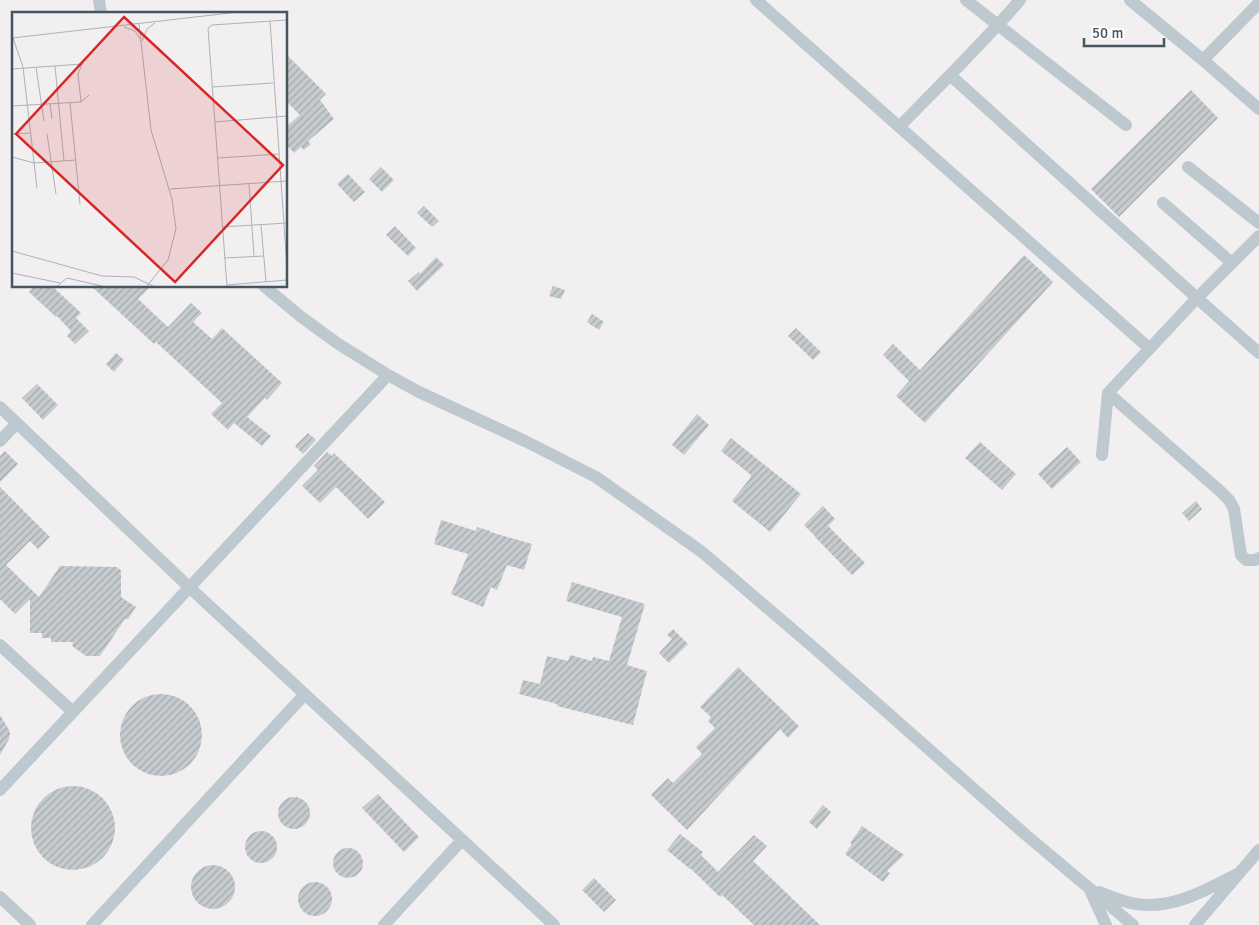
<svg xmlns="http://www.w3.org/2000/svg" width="1259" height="925" font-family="Signika,sans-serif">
<defs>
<pattern id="building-hatch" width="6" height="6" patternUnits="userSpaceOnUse" patternTransform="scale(1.25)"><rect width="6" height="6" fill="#c6cbcf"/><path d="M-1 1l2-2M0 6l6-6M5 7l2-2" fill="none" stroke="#a3a8ab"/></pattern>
</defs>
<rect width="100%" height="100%" fill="#f2eff0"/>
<path fill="url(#building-hatch)" d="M286,54L326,94L320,100L334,119L308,141L311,144L304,150L301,147L294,153L286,144V127L300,115L286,101Z
M1191,90L1218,118L1119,217L1091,189Z
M381,167L394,180L382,192L369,179Z
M348,174L365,192L354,202L337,184Z
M424,206L439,221L432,227L417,213Z
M395,226L416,248L408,256L386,235Z
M1024,255L1053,282L925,423L896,396L909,381L883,355L893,344L920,370Z
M436,257L444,265L417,291L408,281L419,272L420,274Z
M34,286H52L81,313L76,318L89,331L75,344L67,336L71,331L57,316L56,317L29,292Z
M91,286H151L138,299L168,327L191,303L202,313L193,322L212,339L222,328L282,383L267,400L265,398L247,417L271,436L262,446L234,423L228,430L211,414L222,403L156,342L154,344Z
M553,286L565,290L561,299L549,296Z
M592,314L604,322L599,330L587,322Z
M796,328L821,352L813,360L788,336Z
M116,353L124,360L114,372L106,364Z
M37,384L58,405L43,420L22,398Z
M697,414L709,425L684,455L672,445Z
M308,433L316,440L303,454L295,446Z
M731,438L801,494L770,532L732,501L751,477L750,476L751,475L721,451Z
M980,442L1016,474L1002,490L965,458Z
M1067,447L1081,462L1052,489L1038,474Z
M5,451L18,464L0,482V456Z
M327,452L332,456L334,453L385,502L368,519L336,487L320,503L302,486L318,470L314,466Z
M0,487L50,537L38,549L30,541L6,565L39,597L60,566L116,567L121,570V597L136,607L128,619H125L100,656H86L72,646L73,642H51V638H42V633H30V599L15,614L0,599Z
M1196,501L1202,509L1189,521L1182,513Z
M823,506L835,519L828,526L865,563L852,575L815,537V536L804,525Z
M441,520L476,531L477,527L490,531V532L532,544L524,570L507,565L497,590L491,587L483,607L451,594L468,554L434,544Z
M572,582L645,604L627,665L647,671L633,725L557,706V704L519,694L523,680L540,684L547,656L568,661L570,655L592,661L593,657L609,661L622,617L566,601Z
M673,629L688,644L669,663L659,653L672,639L667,635Z
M738,667L799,726L788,738L780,729L687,830L651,795L668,778L673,783L702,754L696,747L715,728L708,721L711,717L700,707Z
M120 735a41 41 0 1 1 82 0a41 41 0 1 1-82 0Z
M0,715L9,730L10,734L9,739L0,755Z
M31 828a42 42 0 1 1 84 0a42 42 0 1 1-84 0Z
M378,794L419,837L404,852L362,808Z
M278 813a16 16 0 1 1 32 0a16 16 0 1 1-32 0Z
M823,805L831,812L817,829L809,822Z
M862,826L904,855L887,871L890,873L883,882L845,854L852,844L850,843Z
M245 847a16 16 0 1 1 32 0a16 16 0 1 1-32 0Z
M680,834L703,852L701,855L718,872L754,835L767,846L753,861L820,925H754L722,895L720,897L690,868V869L667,850Z
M333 863a15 15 0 1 1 30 0a15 15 0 1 1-30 0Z
M191 887a22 22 0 1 1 44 0a22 22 0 1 1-44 0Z
M594,878L616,900L604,912L582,890Z
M298 899a17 17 0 1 1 34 0a17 17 0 1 1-34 0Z"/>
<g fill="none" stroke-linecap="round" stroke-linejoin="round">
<path stroke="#bdc8cf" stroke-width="12" d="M99,0L101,14
M756,0L1149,348
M966,0L1126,125
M1130,0L1203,60L1259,109
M1203,60L1259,3
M950,75L1197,298L1259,353
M899,127C940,85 982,44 1020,0
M1188,167L1259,223
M1163,203L1232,263
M264,286L300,316L337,343L388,375L419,392L525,441L596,477L702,552L813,647L1026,835L1133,925
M1108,393L1220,491L1229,500L1234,509L1241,555L1246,560H1255L1259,558
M0,407L189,587L554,925
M0,441L17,423
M1102,455L1108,393L1197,298L1259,236
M0,645L73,712
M0,790L388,375
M1090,890L1106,925
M1099,892C1110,896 1123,902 1136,904C1173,910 1208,889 1239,873
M0,897L30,925
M92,925L305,694
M384,925L462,840
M1195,925L1259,850"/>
</g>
<g transform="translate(12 12)">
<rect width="275" height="275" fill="#f2eff0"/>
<path fill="none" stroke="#aeb1b6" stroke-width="1" d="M258,9L275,256M127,12L139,118L160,187L164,217L156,248L134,275M112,15L123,19L128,27M0,26L227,0M1,26L11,55L25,176M130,29L135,17L143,11M43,54L52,149M24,55L32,109M0,57L70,52L66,62L69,90M200,75L261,71M58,91L68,192M38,92L40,107M0,94L69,90L77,83M203,110L275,104M0,122L18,121M35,122L44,182M0,145L22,151L64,148M206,146L267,142M237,172L242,244M158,177L275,169M249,213L254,270M210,215L275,211M0,239L90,264L122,265L143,275M212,246L252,244M0,261L48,271M215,273L275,268M44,275L55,266L94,275M215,275L196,16L200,13L275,8"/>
<path fill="#d62828" fill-opacity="0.15" stroke="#d62828" stroke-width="2.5" d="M112,5L271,153L163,270L4,122Z"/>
<rect width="275" height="275" fill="none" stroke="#47555e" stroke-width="2.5"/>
</g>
<path d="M1084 38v8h80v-8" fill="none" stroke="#47555e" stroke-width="2.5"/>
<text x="1092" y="38" font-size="15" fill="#47555e" stroke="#ffffff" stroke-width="4" paint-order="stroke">50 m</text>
</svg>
